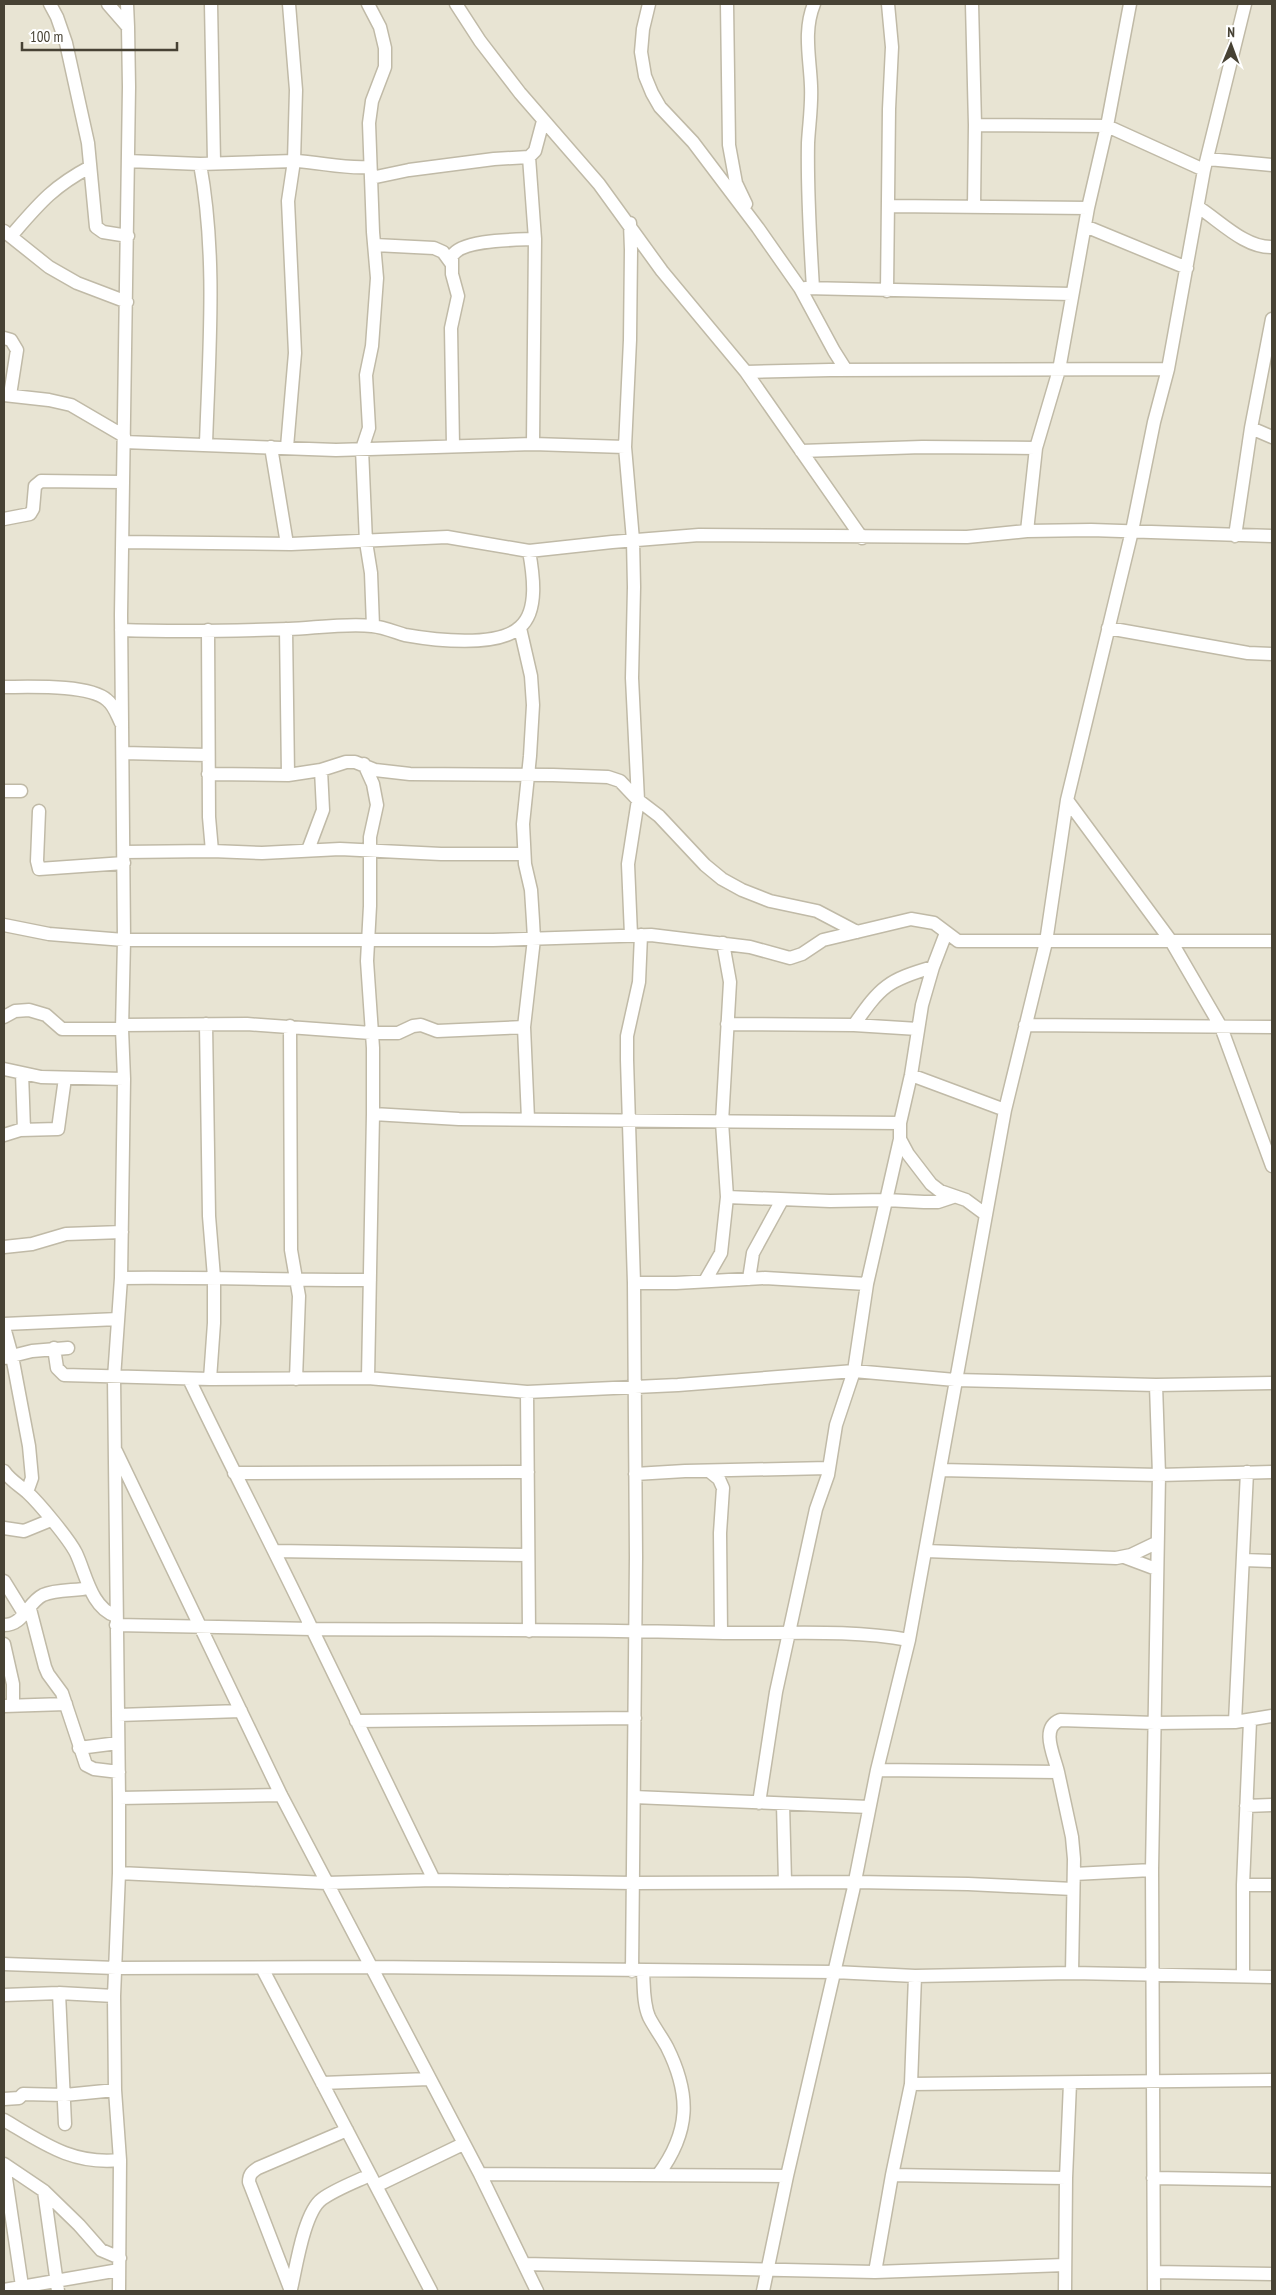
<svg xmlns="http://www.w3.org/2000/svg" width="1276" height="2295" font-family="'PT Sans Narrow',sans-serif">
<rect width="100%" height="100%" fill="#f4f1e5"/>
<path fill="#e8e4d3" d="M4,4H1272V2291H4Z"/>
<g fill="none" stroke-linecap="round" stroke-linejoin="round">
<g stroke="#c0baa7" stroke-width="15">
<path id="street" d="M50,4L57,17L66,43L88,143L96,227L103,232L128,236
M108,4L128,27L129,87L121,615L124,940L122,1029L124,1079L121,1278L114,1378L119,1798V1873L114,1996L115,2090L120,2160L119,2291
M127,4L128,27
M211,4L214,162
M368,4L380,27L385,48V67L372,101L369,123L373,232L377,278L372,346L366,375L369,428L362,449L366,542L371,573L373,626
M456,4L480,41L520,93L599,184L662,271L746,372L862,538
M649,4L643,29L641,52L645,76L652,93L660,107L693,142L758,228L800,288L834,351L846,370
M727,4L729,145L736,183L746,204
M972,4L975,125L974,206
M975,125L1107,126L1204,170
M529,157L535,239L533,444
M1208,159L1272,165
M128,161L200,164L294,161C321,162 342,169 370,167
M200,164C217,256 209,351 206,444
M371,178L409,170L494,159L529,157L535,151L543,121
M889,206L1088,208
M1198,207C1220,221 1245,248 1272,247
M630,223L631,250L630,340L625,447L633,540L634,587L632,678L638,800L628,864L631,935
M1085,226L1187,268
M4,231L49,267L77,283L127,302
M11,236C38,205 52,187 90,167
M375,245L434,248L443,252L451,263
M805,288L1072,294
M813,288C810,240 807,192 808,143C809,124 812,106 811,86C810,58 803,31 814,4
M887,291L889,109L892,47L888,4
M4,338L11,340L17,350L10,395
M746,372L830,370L1168,369
M4,395L49,400L71,405L124,436
M1251,428L1272,437
M124,442L336,450L533,444L625,447
M453,446L451,328L458,296L452,274V256C462,239 516,240 535,239
M271,447L287,544
M287,447L295,353L288,201L294,161L296,90L289,4
M801,451L922,447L1036,448
M4,519L30,514L33,509L35,486L41,481L122,482
M1027,531L1036,448L1059,370L1088,208L1107,126L1130,4
M1235,536L1251,428L1272,319
M122,542L291,544L447,537L529,551L612,542L699,535L967,537L1027,531L1091,530L1272,536
M520,628L531,676L533,705L530,756L523,824L525,864L531,890L533,921L534,939L524,1027L528,1119
M1108,628L1248,653L1272,654
M286,629L288,775
M121,630C177,632 233,631 289,629C314,628 348,623 372,626C383,627 395,632 405,635C433,640 498,648 520,627C539,611 533,573 529,551
M208,630L209,817L212,851
M4,687C28,687 89,684 107,700C114,705 117,715 121,723
M123,753L208,755
M364,764L373,784L377,805L370,837V906L367,961L373,1048V1114
M208,774L288,775L321,770L346,762H355L375,770L410,774L553,775L608,777L620,781L638,800L659,816L705,865L722,879L742,890L770,901L817,911L857,932
M4,791H21
M1067,800L1171,941L1221,1027L1272,1166
M39,811L37,861L39,869L124,863
M308,850L323,810L321,770
M124,852L212,851L262,853L340,849L441,854H524
M4,925L49,934L124,940H493L651,935L750,947L790,958L802,954L823,940L911,919L934,923L958,941H1272
M4,1017L15,1011L29,1010L46,1015L62,1029H122
M206,1024L209,1216L214,1277V1323L210,1379
M727,1024L854,1025L918,1029
M122,1025L247,1024L371,1033H398L413,1026L421,1025L437,1031L524,1027
M854,1025C881,986 888,980 933,967
M1025,1025L1272,1027
M290,1026L291,1250L299,1296L296,1379
M4,1069L41,1077L124,1079
M22,1073L24,1130
M911,1075L1005,1110
M4,1135L20,1130L58,1129L65,1078
M900,1139L908,1154L931,1184L940,1191L966,1200L985,1214
M727,1197L830,1201L886,1200L924,1202H938L953,1197
M4,1247L32,1244L66,1234L122,1232
M121,1278C204,1277 287,1280 370,1280
M749,1279L753,1253L782,1200
M705,1281L721,1253L727,1197L722,1122L730,982L723,943
M634,1283H676L765,1278L867,1284
M4,1324L118,1319
M4,1327L12,1356L29,1446L32,1478L27,1492
M54,1348L57,1368L64,1375L210,1379L368,1378L527,1392L678,1385L854,1371L955,1380L1156,1385L1272,1383
M4,1358L32,1351L68,1348
M368,1378L373,1114L459,1119L900,1123
M527,1392L529,1631
M116,1451L281,1795L480,2174L537,2291
M940,1470L1159,1475L1272,1472
M4,1471C10,1480 19,1485 27,1492C39,1503 69,1539 76,1553C86,1574 91,1608 116,1616
M709,1471L719,1479L723,1488L720,1533L721,1633
M234,1473L528,1472
M635,1474L685,1471L829,1468
M4,1528L24,1531L51,1520
M275,1551L528,1555
M926,1551L1116,1558L1131,1555L1156,1543
M1124,1557L1156,1569
M1243,1560L1272,1561
M4,1581L25,1615
M30,1609L45,1667L48,1674L62,1693L86,1765L94,1769L119,1772
M4,1625C24,1625 27,1603 43,1595C56,1589 75,1591 89,1588
M116,1625L312,1629C272,1545 229,1463 189,1379
M4,1644L13,1684V1705
M4,1706L66,1704
M118,1715L241,1711
M356,1721L635,1718
M1235,1722L1247,1472
M79,1748L118,1743
M877,1770L1058,1772L1072,1837L1074,1859L1072,1973
M1058,1772C1054,1755 1040,1728 1060,1720L1155,1723L1235,1722L1272,1716
M634,1797L869,1807
M119,1798L281,1795
M759,1803L776,1692L816,1509L828,1475L836,1425L854,1371L867,1284L900,1139V1123L911,1075L922,1005L933,967L946,933
M783,1804L785,1882
M1246,1806L1272,1805
M119,1873L326,1883L434,1880L633,1883L855,1882L968,1884L1073,1889
M1074,1874L1152,1870
M434,1880L312,1629C449,1630 587,1629 724,1633C786,1634 848,1629 909,1640
M1243,1885H1272
M4,1964L116,1968L370,1967L834,1972L915,1976L1072,1973L1272,1977
M262,1968L431,2291
M632,1971L636,1557L634,1283L627,1060V1036L639,982L641,935
M643,1971C644,1986 643,2003 649,2017C654,2027 661,2036 667,2047C691,2095 690,2132 658,2175
M1243,1976V1885L1250,1721
M59,1993L65,2124
M4,1995L59,1993L114,1996
M322,2083L429,2079
M911,2084L1272,2080
M4,2099L19,2098L23,2094L65,2095L115,2090
M4,2120C43,2143 72,2165 120,2160
M4,2164L44,2191L79,2225L101,2250L120,2258
M4,2165L22,2286
M480,2174L787,2176
M892,2175L1066,2178
M1153,2178L1272,2180
M376,2186L463,2144
M44,2191L58,2291
M524,2264L875,2272L1065,2265
M875,2272L892,2175L911,2084L915,1976
M1154,2272L1272,2274
M291,2289C296,2268 304,2212 322,2199C336,2189 355,2182 370,2175
M4,2290L119,2270
M291,2291L249,2182C249,2174 252,2172 258,2168L347,2130
M763,2291L787,2176L853,1891L877,1770L909,1640L1005,1110L1046,942L1067,800L1132,531L1154,422L1168,369L1204,170L1245,4
M1065,2291L1066,2178L1070,2083
M1154,2291L1152,1870L1159,1475L1156,1385"/>
</g>
<use href="#street" stroke="#fff" stroke-width="12"/>
</g>
<rect width="1276" height="2295" fill="none" stroke="#474234" stroke-width="10"/>
<g transform="translate(1231 45) rotate(1)" stroke="#ffffff" stroke-width="4" paint-order="stroke">
<path d="M0-4L9 19L0 12L-9 19Z" fill="#474234"/>
<text y="-8" font-size="14" font-weight="bold" text-anchor="middle" fill="#474234">N</text>
</g>
<path d="M22 42v8h155v-8" fill="none" stroke="#474234" stroke-width="2.5"/>
<text x="30" y="42" font-size="15" fill="#474234" stroke="#ffffff" stroke-width="4" paint-order="stroke">100 m</text>
</svg>
